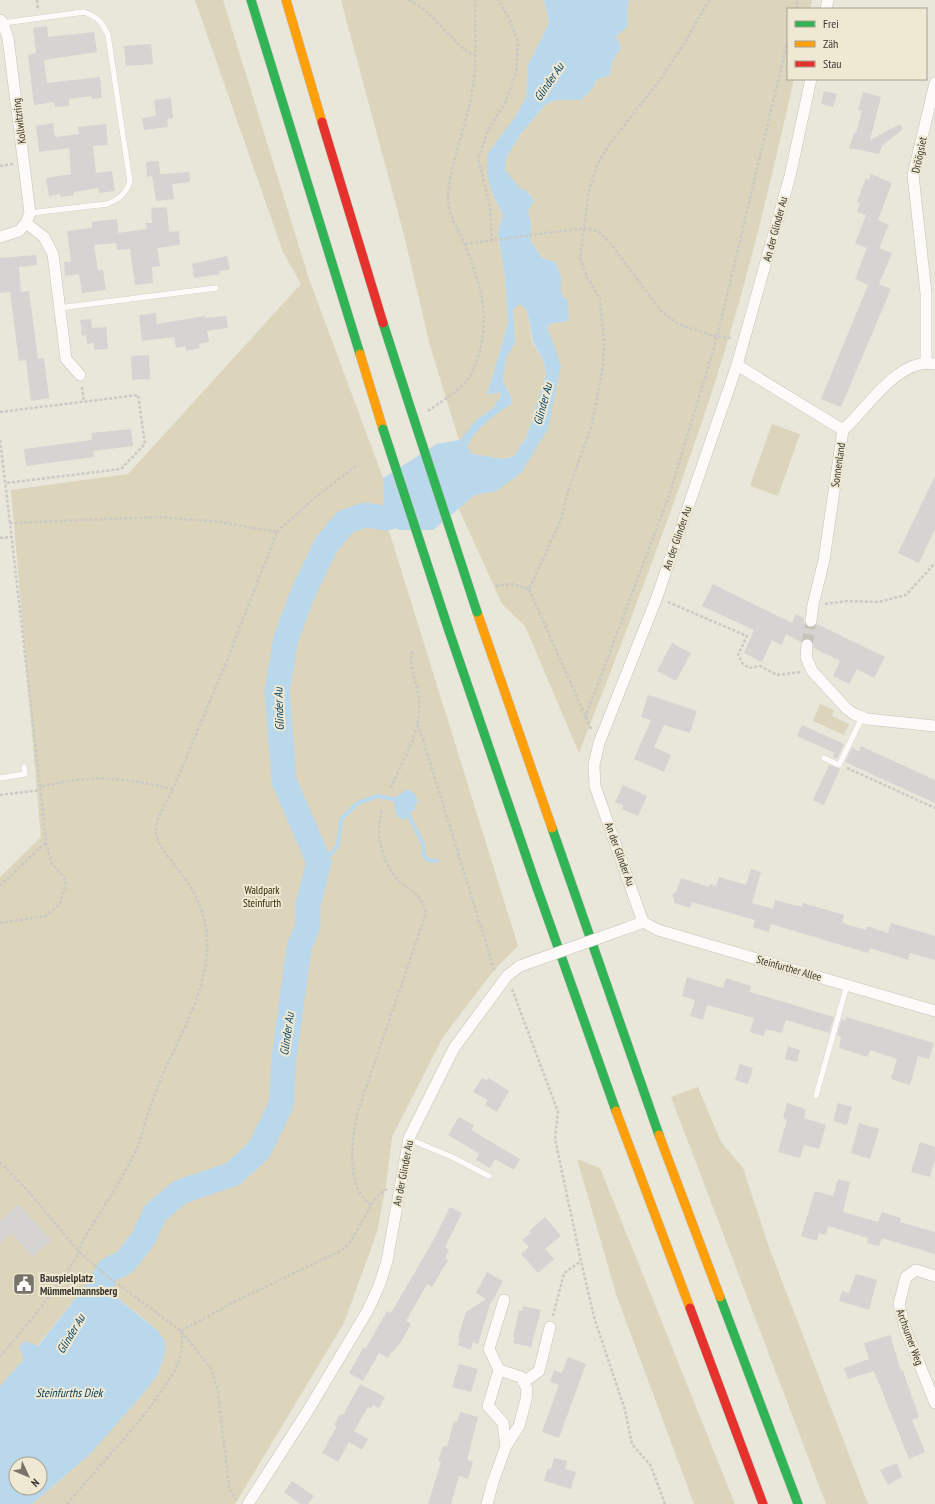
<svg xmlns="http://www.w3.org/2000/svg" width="935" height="1504" font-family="'PT Sans Narrow',sans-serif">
<rect width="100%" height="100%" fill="#e9e6da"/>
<path fill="#dcd4bb" d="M195,0H223L309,279L383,478L385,518L518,946L494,970L443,1037L392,1137L386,1185L377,1232L344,1323L235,1504H32L89,1455L158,1374L165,1353V1341L148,1322L110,1292L113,1287L99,1278L85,1286L37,1346L0,1386V877L41,837L11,490L128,474L301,284L283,252Z
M341,0H544L549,23L528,65L526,97L515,117L492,193L503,215L498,233L505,276L508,323L487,395L500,392L501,396L492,409L476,420L467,446C475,426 494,416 511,403L512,399L503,381L506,358L515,343L513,309L520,304L527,310L532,342L544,362L546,375L527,436L514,456L503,459L472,454L459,440L430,346L404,235Z
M629,0H812L810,9H788V79H794C771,181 747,283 715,382C674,508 627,630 579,753L525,626L502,604L458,507L475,495L496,491L541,441L553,342L547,328L551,323L569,321L561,294V275L555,262L542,258L530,240L531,225L528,210L531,195L521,189L504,170L506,158L520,135L546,104L557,100H581L593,88L596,80L610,75L612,62L621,48L616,36L628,26L627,11Z
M772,424L800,434L778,496L750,486Z
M820,704L834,710L832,716L849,724L844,735L813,721Z
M698,1087L721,1142L743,1168L770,1250L868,1504H826L671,1097Z
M577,1159L600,1168L735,1504H694L617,1297Z"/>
<path fill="#b9d8eb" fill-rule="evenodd" d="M544,0H629L627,11L628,26L616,36L621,48L612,62L610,75L596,80L593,88L581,100H557L546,104L520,135L506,158L505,170L521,189L527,191L534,201L528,210L531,225L530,240L542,258L555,262L561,275V294L568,301L569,321L551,323L547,328L553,342L561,366L548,429L521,473L496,491L475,495L433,530H400L387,525L385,518L383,478L437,444L460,440L476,420L492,409L501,396L500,392L487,395L508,323L505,276L498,233L503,215L492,193L487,173L488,153L515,117L526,97L528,65L549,23ZM520,304L527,310L533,342L544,362L546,375L527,436L514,456L503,459L472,454L467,447C476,427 493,416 511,404L512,399L503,381L506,358L515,343L513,309Z
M407,789L414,793L418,801L414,810L403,820L397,816L393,799Z
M101,1276L113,1287L110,1292L157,1330L165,1341V1353L158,1374L143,1394L89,1455L32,1504H0V1386L24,1359L19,1347L25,1341L38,1346L85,1286ZM16,1464H40V1488H16Z"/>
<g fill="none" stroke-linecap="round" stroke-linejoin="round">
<path stroke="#b9d8eb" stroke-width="4" d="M409,816L423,844L424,856L428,860L437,861
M313,850L322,854H331L338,845L341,819L358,803L378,796L393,799"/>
<path stroke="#b9d8eb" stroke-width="25" d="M87,1307L109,1270L125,1262L143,1239L155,1213L180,1192L233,1174L259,1150L281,1105L284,1058L299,948L308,925V905L319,862L284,781L277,691L286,638L303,593L326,545L345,522L365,515L385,518L393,516L415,502"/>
</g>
<path fill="#d5d4d2" d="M47,26L48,37L94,32L97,52L44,60L47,83L100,77L102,98L92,99L91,96L69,99V106L55,107L54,102L34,105L28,55L36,53L33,28Z
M151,44L153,64L126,66L124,46Z
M824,91L837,94L833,107L821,104Z
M863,92L881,97L870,140L900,124L903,129L882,146L879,154L849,148L854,133H856L862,111L858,110Z
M171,98L173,118L167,119L168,127L144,130L142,118L156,116L154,100Z
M53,123L55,137L79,134L78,127L106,124L108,145L93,146L96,173L112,171L115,191L99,193L98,188L74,192V195L61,197L60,194L49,196L46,178L71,174L69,148L39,152L36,126Z
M159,161L160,174L189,172L190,182L172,184L174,199L156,201L152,176L147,177L146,162Z
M871,174L892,183L878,220L889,225L879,248L892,253L879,284L891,289L841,407L821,399L868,285L855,279L867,248L855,243L866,215L857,212L860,203L857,202L866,178L869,180Z
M167,207L169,232L179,231L180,245L157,248L160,266L152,267L153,283L135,285L130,249L117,250L116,243L94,245L98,270H103L106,290L82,293L79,274L65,276L64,262H71L67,231L92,228V222L117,219L118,233L147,229L146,223H152L151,208Z
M36,255L37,265L19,267L21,292L29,291L38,359L44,358L49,398L31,401L26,360L19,361L10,292L0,293V258Z
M227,256L230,270L219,271L220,274L194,278L192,264Z
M156,313L157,324L205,316V318L226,316L228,328L207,331L209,342L199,344L200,348L186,351L185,346L176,348L174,337L142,341L139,315Z
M91,319L92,328L106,327L108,349L94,350V343L87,344L86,335L82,336L80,320Z
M149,355L150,379L132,380L131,356Z
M131,429L133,446L93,451L94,457L26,466L24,449L92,440L91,433Z
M935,476V529L919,563L898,553Z
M713,584L792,623L796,614L804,618V623L807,627L813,628L817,624L885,657L874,678L857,669L849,684L833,676L840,661L814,648L813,642L808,638L801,642L786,634L781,645L772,640L762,662L744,653L754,630L702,606Z
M672,643L691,653L676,681L657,671Z
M648,695L697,711L690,733L664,725L654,747L671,755L664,772L634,759L651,720L641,717Z
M802,725L844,744L837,759L833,757L835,753L797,736Z
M861,746L935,780V803L845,762L852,748L859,751Z
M829,765L840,769L824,805L813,800Z
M623,785L647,796L638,816L622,809L623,805L615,802Z
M751,869L761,872L752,903L773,909L775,900L802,907L803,903L844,915L842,923L866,930L867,926L888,933L891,923L935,936V960L910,953L908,960L870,948L868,953L771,924L769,932L753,927L755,920L692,902L690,908L674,903V899L672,895L676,892L681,878L709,887L710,884L716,886L719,877L746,885Z
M687,977L723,988L726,978L751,986L750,992L834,1017L829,1033L786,1020L782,1033L766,1029L764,1036L750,1032L754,1018L707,1005L703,1020L690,1016L695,1000L682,996Z
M846,1017L934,1043L929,1059L918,1056L910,1085L891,1079L897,1059L870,1050L868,1057L839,1048L841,1036L837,1035L842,1019L845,1021Z
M788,1046L800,1050L797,1062L785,1059Z
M740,1064L753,1068L748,1084L735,1080Z
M482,1078L487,1080L489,1078L509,1091L497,1112L485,1105L488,1100L473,1092Z
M787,1103L806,1109L804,1118L826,1125L819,1149L804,1145L800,1158L778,1152L787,1120L783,1118Z
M838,1103L852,1107L847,1125L833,1121Z
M459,1117L474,1125L471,1130L520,1159L514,1170L495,1159L490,1168L476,1160L479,1154L475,1151L448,1135Z
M859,1123L879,1129L870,1159L851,1153Z
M920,1142L935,1147V1160L930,1177L911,1172Z
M838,1179L850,1182L843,1212L878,1222L882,1212L901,1218L900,1222L935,1232V1254L882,1238L879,1246L867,1243L868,1238L828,1226L826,1235L819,1233L817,1241L801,1236L815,1191L833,1196Z
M18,1204L52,1240L33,1257L11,1233L0,1244V1221Z
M450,1207L462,1213L445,1247L449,1250L445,1258L448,1260L432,1287L427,1284L406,1321L411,1324L399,1345H398L393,1352L392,1351L388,1358L379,1353L363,1381L349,1373L364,1347L366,1348L387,1311L391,1313L433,1241Z
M545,1217L561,1236L545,1249L554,1259L538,1273L521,1254L529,1247L522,1240L531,1233L529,1231Z
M487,1272L503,1281L492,1302L491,1301L478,1344L473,1342L471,1350L458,1345L460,1337H458L466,1312L486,1299L476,1293Z
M856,1274L877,1280L869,1310L839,1301L842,1291L849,1293Z
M523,1306L541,1310L531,1347L513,1343L515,1338L513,1337L519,1310L522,1311Z
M890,1335L901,1371H903L919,1417L912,1420L925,1452L909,1459L874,1371L848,1379L844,1368L869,1359L864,1343Z
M568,1357L586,1364L559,1438L542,1432L559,1385L550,1382L554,1370L562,1373Z
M459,1364L478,1369L471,1392L452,1387Z
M360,1384L385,1397L379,1408L373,1405L371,1409L368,1407L354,1431L368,1439L362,1450L349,1442L338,1462L322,1453L337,1426L334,1425L340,1414L343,1415Z
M460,1412L478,1417L467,1460L473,1462L468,1479L459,1476L451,1504H428L441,1462L438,1461L443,1446L447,1447L454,1421L457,1422Z
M554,1458L567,1461L565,1469L576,1472L571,1489L544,1481L548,1468L551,1469Z
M897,1463L902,1477L888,1485L880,1470Z
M292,1481L314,1496L308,1504H300L284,1492Z"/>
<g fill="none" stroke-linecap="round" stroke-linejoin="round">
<path stroke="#c6c3b8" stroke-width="11" stroke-dasharray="11 5.5" stroke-linecap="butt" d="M807,645L811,621"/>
<g stroke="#c4c2b9" stroke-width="6">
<path id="lane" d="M3,23L84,12C98,17 102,22 108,35L130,182C125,194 120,199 107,204L30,213
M59,308L216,288
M824,758L839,765L862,718
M0,778L25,774L24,767
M816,1096L847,985
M409,1139L452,1157L489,1176"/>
</g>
<g stroke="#c4c2b9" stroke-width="12">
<path id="street" d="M826,9L828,0
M0,20L3,23L8,38L30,213L26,223L44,237L53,254L66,359L80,375
M0,237L19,231L26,223
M926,362V293L913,175L935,83
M737,365L843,430L824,560L813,605L811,621
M843,430C867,409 899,356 935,364
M807,645L806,657L812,671L847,709L854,714L867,719L935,726
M643,922L658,930L935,1011
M627,928L643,922L595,786L594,765L599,743L657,597L737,365L790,176L811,79
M935,1276L916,1270L906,1277L899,1304L905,1328L935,1403
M504,1300L489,1349L499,1370L488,1406L503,1423L506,1446
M525,1381L539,1371L550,1327
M248,1504L309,1409L368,1310L379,1286L387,1261L409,1138L454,1048L507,976L520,966
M487,1504L493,1482L506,1446L519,1426L526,1400L527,1389L521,1377L499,1370"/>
</g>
<g stroke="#c4c2b9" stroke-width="10">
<path id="fast" d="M251,0L360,354
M383,323L411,410
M448,628L536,885L616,1111
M552,828L659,1135
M720,1297L798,1504"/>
</g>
<g stroke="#c4c2b9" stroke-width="10">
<path id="slow" d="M286,0L322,122
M360,354L383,429
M477,612L552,828
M616,1111L690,1308
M659,1135L720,1297"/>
</g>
<g stroke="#c4c2b9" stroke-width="10">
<path id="jam" d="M322,122L383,323
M690,1308L763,1504"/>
</g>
<path stroke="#cac9c6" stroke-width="2.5" stroke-dasharray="3 2" stroke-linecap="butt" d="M37,0L38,10
M409,0L425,10L461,47L475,56
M796,9L798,0
M0,166L13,164
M492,241L490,205L478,159L488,130L505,103L516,73L518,42L509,18L498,0
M465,244L584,228L598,231L612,245L660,310L678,324L717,337L733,338
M82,387L84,402
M428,411C442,401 457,392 468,379C473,373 475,364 478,357C491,315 480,284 465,245C458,228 447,214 448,194C451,161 465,129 471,97C478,65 475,32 475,0
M0,412L138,395L145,444L121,469L6,483
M0,440L10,523
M277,532L311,501L357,465
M0,538L11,537
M496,586L512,584L529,589L561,520L568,491L592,425L603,366L604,341L600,299L587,277L580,258L589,191L597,165L609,145L660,80L686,41L709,0
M529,589L591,729
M668,602L747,636L738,655L743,664L749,668L760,666L777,675L800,672
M825,604L847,601L879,602L906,595L935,563
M585,718L670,493L717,337L788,39
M418,724L495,972
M847,768L935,808
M391,788C402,760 422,732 419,701C418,682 407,668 413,650
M0,795L40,790
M0,886L46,842L40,787
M0,923L46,916L60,904L66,884L64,878L51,862L46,842
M512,989L558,1112L555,1139L581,1261L594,1317L625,1410L632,1444L651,1466L665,1504
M0,1162L28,1191L79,1252L111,1279L181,1331L211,1369L218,1391L229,1488L237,1500
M371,1205C345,1186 352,1142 357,1114L426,913C421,895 415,893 401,883C389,874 378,846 379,830C379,823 381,816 382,809
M553,1316L564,1273L581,1261
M181,1331L232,1303L342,1250L349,1244L376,1197L387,1189
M0,1357C23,1328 74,1273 83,1240C102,1210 122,1180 137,1148C142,1136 144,1123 149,1111C153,1098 158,1086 163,1074C182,1031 210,985 207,936C205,913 195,891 181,873C173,862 159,848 156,834C154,820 167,802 173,789C122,777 92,774 40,787L10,523L158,517L220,522L277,532L226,663L173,789
M67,1504C98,1467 132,1433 160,1393C168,1381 178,1368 181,1353C183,1345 182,1339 181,1331"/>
<use href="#lane" stroke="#fcfbf9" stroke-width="5.5"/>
<use href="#street" stroke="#fcfbf9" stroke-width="11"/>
<use href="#fast" stroke="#30b455" stroke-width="9"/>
<use href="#slow" stroke="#ff9f0a" stroke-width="9"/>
<use href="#jam" stroke="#e5322d" stroke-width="9"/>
<g stroke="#c4c2b9" stroke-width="12" stroke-linecap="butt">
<path id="street-bridge" d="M520,966L627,928"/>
</g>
<g stroke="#c4c2b9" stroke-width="10" stroke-linecap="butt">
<path id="fast-bridge" d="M411,410L477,612
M383,429L448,628"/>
</g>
<use href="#street-bridge" stroke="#fcfbf9" stroke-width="11"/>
<use href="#fast-bridge" stroke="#30b455" stroke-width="9"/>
</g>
<defs>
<g id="civic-square" transform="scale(1.15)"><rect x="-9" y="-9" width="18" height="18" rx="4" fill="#77746a" stroke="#efe9d4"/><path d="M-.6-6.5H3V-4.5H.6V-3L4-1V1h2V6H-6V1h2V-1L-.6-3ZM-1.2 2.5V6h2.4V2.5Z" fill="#fff"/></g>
</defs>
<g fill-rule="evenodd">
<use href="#civic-square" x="24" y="1284"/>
</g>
<g text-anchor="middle" stroke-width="4" stroke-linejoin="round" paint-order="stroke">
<g font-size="11" fill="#39362e" stroke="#efe9d4">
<text transform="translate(19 121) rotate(-97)" y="4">Kollwitzring</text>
<text transform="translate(919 155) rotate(-78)" y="4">Dröögsiet</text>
<text transform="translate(775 229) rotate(-75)" y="4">An der Glinder Au</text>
<text transform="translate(838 465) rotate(-82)" y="4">Sonnenland</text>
<text transform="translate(677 538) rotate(-71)" y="4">An der Glinder Au</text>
<text transform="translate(620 854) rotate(70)" y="4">An der Glinder Au</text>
<text transform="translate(789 968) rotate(16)" y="4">Steinfurther Allee</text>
<text transform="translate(403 1173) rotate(-79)" y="4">An der Glinder Au</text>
<text transform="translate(910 1337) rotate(70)" y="4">Archsumer Weg</text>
</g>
<g font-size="11" fill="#342901" stroke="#efe9d4">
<text x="262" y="894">Waldpark<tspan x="262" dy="13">Steinfurth</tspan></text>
</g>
<g font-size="11" font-weight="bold" fill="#39362e" stroke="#efe9d4" text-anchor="start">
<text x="40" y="1282">Bauspielplatz<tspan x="40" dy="13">Mümmelmannsberg</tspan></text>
</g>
<g font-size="12" font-style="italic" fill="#094362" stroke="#efe9d4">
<text transform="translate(549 82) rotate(-56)" y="4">Glinder Au</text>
<text transform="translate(543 404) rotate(-75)" y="4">Glinder Au</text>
<text transform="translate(279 709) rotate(-92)" y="4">Glinder Au</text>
<text transform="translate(287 1034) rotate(-82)" y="4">Glinder Au</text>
<text transform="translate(71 1334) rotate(-59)" y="4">Glinder Au</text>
<text x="69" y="1397">Steinfurths Diek</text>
</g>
</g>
<rect x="787" y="8" width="140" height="72" fill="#efe9d4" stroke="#a6a192"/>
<rect x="795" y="21" width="20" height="6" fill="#30b455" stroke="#a6a192"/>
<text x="823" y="28" font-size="12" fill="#39362e">Frei</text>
<rect x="795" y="41" width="20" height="6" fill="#ff9f0a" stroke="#a6a192"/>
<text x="823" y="48" font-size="12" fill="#39362e">Zäh</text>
<rect x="795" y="61" width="20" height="6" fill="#e5322d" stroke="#a6a192"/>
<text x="823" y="68" font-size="12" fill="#39362e">Stau</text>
<g transform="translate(28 1476) rotate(134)"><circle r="19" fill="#efe9d4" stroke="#a6a192"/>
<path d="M0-3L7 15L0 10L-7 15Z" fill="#77746a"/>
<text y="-6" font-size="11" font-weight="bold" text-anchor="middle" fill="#39362e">N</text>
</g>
</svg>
